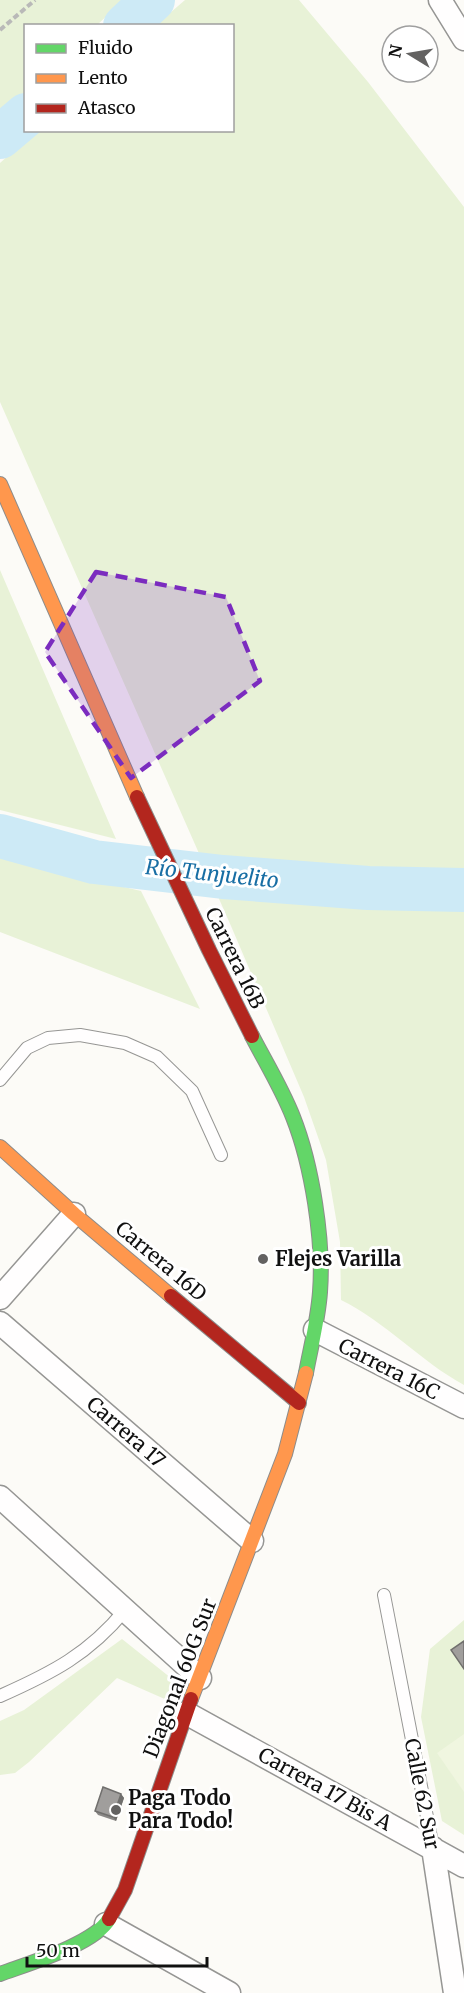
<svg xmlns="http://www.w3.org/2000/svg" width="464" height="1993" font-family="Merriweather,serif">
<rect width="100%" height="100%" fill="#fcfbf7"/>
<path fill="#e8f2d7" d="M0,0H124L97,25L26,26L25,94L0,114Z
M185,0H299L368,82L464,207V1385C420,1361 386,1322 341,1300L340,1242L326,1160L304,1097L231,926L0,402V163L36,131L232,130V26L156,25Z
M0,570L116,839L0,810Z
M0,858L141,891L200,1009L0,932Z
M464,1620V1835L442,1821L421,1717L430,1649Z
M122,1639L176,1682L167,1700L117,1678L29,1762L15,1773L0,1775V1721L24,1710Z"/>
<path fill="#f0f6e0" d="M464,1734V1792L437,1753Z"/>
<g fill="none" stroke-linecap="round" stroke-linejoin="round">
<path stroke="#cdeaf6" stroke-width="44" d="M125,26L153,0
M0,137L26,115
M0,836L94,862L223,877L368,888L464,890"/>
<g stroke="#969694" stroke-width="14">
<path id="lane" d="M0,1080L27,1048L48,1038L80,1035L125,1043L157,1057L192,1091L221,1155
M384,1595L433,1848
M0,1696C52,1673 89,1654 125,1610"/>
</g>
<g stroke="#969694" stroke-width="25">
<path id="street" d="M440,0L464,39
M0,1298L74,1214
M0,1323L252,1541
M315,1330L464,1407
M0,1497L200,1678
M186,1713L464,1866
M433,1848L455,1993
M106,1924L229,1993"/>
</g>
<g stroke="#8d8c8b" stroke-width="16">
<path id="fast" d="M252,1036C266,1063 282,1089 293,1117C312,1165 324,1241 320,1292C318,1320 311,1346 306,1373
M0,1974C27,1964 95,1944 109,1919"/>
</g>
<g stroke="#8d8c8b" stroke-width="16">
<path id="slow" d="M0,484L137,797
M0,1147L74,1214L171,1296
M191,1699L285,1454L306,1373"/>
</g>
<g stroke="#8d8c8b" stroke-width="16">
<path id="jam" d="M137,797L209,950L252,1036
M171,1296L299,1403
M109,1919L125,1890L191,1699"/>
</g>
<path stroke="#b9b9b8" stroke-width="4" stroke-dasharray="6 3" stroke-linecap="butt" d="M0,30L35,0"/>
<use href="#lane" stroke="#fffefe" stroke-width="12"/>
<use href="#street" stroke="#fffefe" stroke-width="22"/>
<use href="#fast" stroke="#63d668" stroke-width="14"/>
<use href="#slow" stroke="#ff974d" stroke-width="14"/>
<use href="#jam" stroke="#b3261e" stroke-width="14"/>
</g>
<path fill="#8a8886" d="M121,1794L124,1798L116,1821L98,1815L95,1811Z"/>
<path fill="#706f6d" d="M121,1794L124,1798L116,1821L113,1817Z"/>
<path fill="#a09e9c" stroke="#706f6d" stroke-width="1.5" d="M464,1641V1669L451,1650Z
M103,1787L121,1794L113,1817L95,1811Z"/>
<path fill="#7b2cbf" fill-opacity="0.2" stroke="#7b2cbf" stroke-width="4.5" stroke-dasharray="12 8" stroke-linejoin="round" d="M96,572L226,597L260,681L131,778L45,652Z"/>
<g fill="#636261" stroke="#fff" stroke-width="2">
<circle cx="263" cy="1259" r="6"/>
<circle cx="116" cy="1810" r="6"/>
</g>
<g text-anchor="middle" stroke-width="6" stroke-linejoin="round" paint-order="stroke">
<g font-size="20" fill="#101010" stroke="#fff">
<text transform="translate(235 958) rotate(64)" y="7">Carrera 16B</text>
<text transform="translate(161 1261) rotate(40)" y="7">Carrera 16D</text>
<text transform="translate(389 1369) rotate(27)" y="7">Carrera 16C</text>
<text transform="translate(126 1432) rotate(41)" y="7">Carrera 17</text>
<text transform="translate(180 1678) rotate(-69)" y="7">Diagonal 60G Sur</text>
<text transform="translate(325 1789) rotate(29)" y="7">Carrera 17 Bis A</text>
<text transform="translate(422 1794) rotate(79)" y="7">Calle 62 Sur</text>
</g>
<g font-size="20" font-weight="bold" fill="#101010" stroke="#fff" text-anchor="start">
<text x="275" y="1266">Flejes Varilla</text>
<text x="128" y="1805">Paga Todo<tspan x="128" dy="23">Para Todo!</tspan></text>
</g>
<g font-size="21" font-style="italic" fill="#186ea4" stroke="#fff">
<text transform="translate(212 874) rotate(6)" y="7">Río Tunjuelito</text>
</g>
</g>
<rect x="24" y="24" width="210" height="108" fill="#ffffff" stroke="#9f9f9f" stroke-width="1.5"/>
<rect x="36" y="44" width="30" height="9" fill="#63d668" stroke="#9f9f9f" stroke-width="1.5"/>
<text x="78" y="54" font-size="18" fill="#101010">Fluido</text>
<rect x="36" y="74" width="30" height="9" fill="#ff974d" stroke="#9f9f9f" stroke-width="1.5"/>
<text x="78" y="84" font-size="18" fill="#101010">Lento</text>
<rect x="36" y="104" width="30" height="9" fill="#b3261e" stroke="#9f9f9f" stroke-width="1.5"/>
<text x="78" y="114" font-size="18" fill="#101010">Atasco</text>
<g transform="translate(410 54) rotate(281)"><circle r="28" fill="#ffffff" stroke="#9f9f9f" stroke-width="1.5"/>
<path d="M0-4.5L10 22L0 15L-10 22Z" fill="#636261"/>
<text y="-9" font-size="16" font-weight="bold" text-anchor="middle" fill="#101010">N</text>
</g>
<path d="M27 1957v9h180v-9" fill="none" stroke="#101010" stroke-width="3"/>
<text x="36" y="1957" font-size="18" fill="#101010" stroke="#ffffff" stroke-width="4.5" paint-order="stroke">50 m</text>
</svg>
